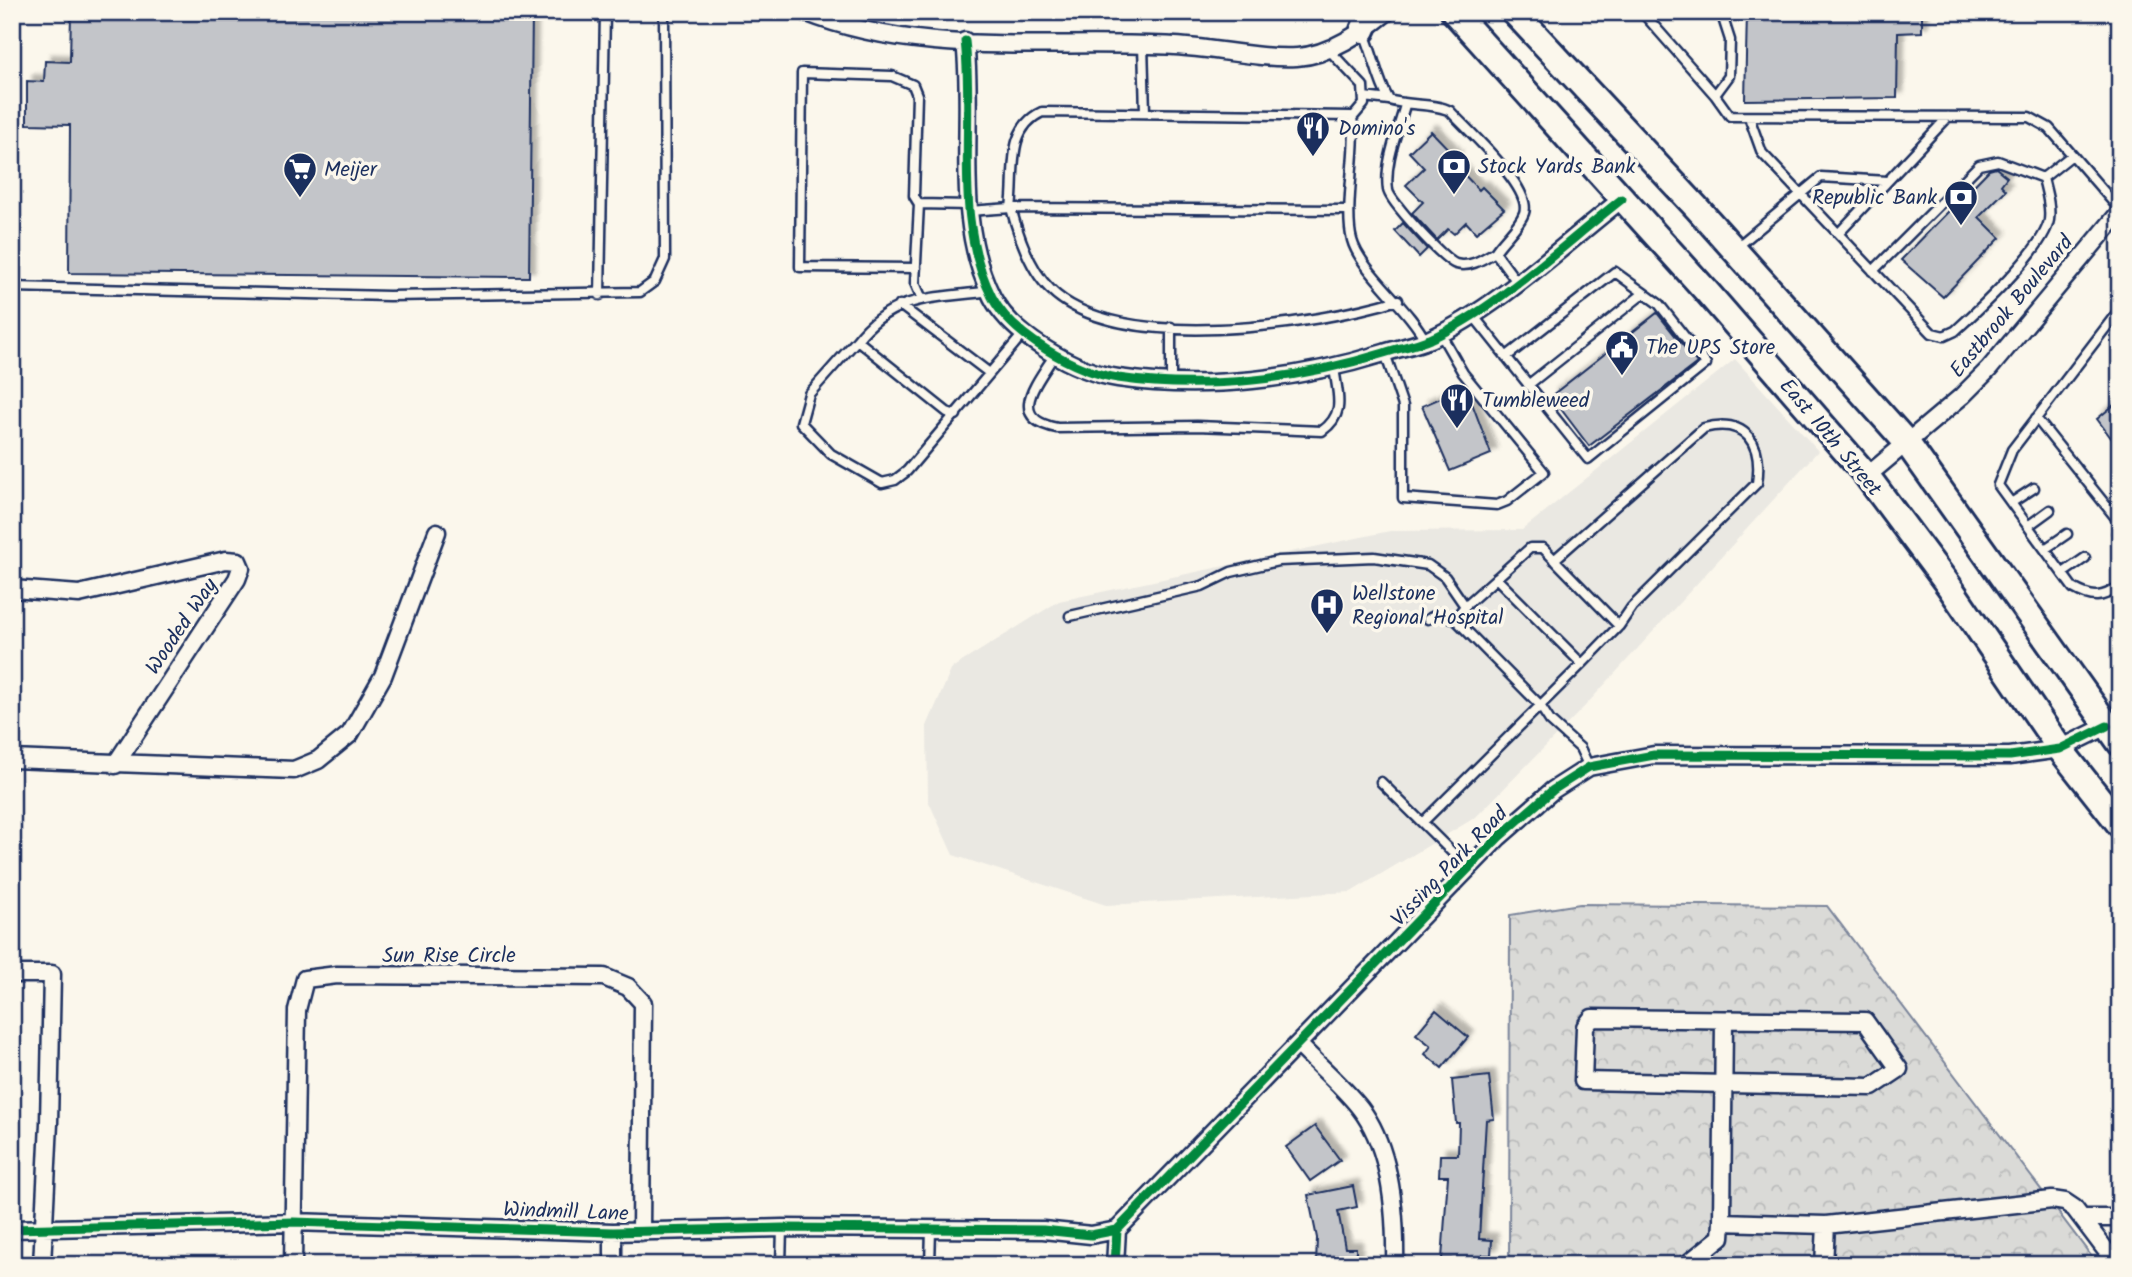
<svg xmlns="http://www.w3.org/2000/svg" width="2132" height="1277" font-family="Kalam,sans-serif">
<defs>
<pattern id="forest-crowns" width="20" height="18" patternUnits="userSpaceOnUse" patternTransform="scale(1.75)"><rect width="20" height="18" fill="#dadad7"/><path d="M2 6a3 3 0 1 1 6 0M12 15a3 3 0 1 1 6 0" fill="none" stroke="#babbbb"/></pattern>
<filter id="shadow"><feDropShadow dx="6" dy="-6" stdDeviation="2" flood-color="#0004"/></filter>
</defs>
<rect width="100%" height="100%" fill="#fbf7ec"/>
<filter id="ink" filterUnits="userSpaceOnUse"><feTurbulence type="fractalNoise" baseFrequency=".0143" numOctaves="2"/><feDisplacementMap in="SourceGraphic" scale="14" xChannelSelector="R" yChannelSelector="G"/><feConvolveMatrix kernelMatrix="1 2 1 2 8 2 1 2 1" color-interpolation-filters="sRGB"/></filter>
<g filter="url(#ink)">
<path fill="#eae8e2" d="M1735,359L1818,451L1586,705L1476,817L1351,892L1106,905L953,855L928,800L927,726L952,668L1059,601L1390,531L1522,530Z"/>
<path fill="url(#forest-crowns)" stroke="#7a849a" stroke-width="2" d="M1580,904L1827,906L2098,1265H1509L1510,915Z"/>
<path fill="#c3c5c9" stroke="#1b2f5e" stroke-width="2" filter="url(#shadow)" d="M71,12H532L529,277L69,273L70,125L27,124V81L44,82L45,61L70,62Z
M1747,12H1922V32L1898,33L1897,98L1745,100Z
M1431,131L1456,157L1452,162L1479,190L1482,187L1504,209L1476,233L1466,222L1454,234L1448,229L1437,240L1412,213L1423,202L1406,185L1424,168L1409,152Z
M1996,168L2007,177L2001,185L2006,190L1979,217L2000,238L1943,297L1901,260L1989,170Z
M1403,223L1427,249L1419,257L1395,231Z
M1657,313L1697,363L1589,446L1551,396Z
M1466,387L1491,454L1450,471L1422,406Z
M2120,400V450L2097,419Z
M1436,1010L1468,1037L1442,1068L1425,1054L1431,1046L1416,1034Z
M1489,1076L1494,1119L1486,1120L1479,1239L1492,1240L1491,1255H1483L1482,1265H1450L1451,1259H1442L1448,1176H1439L1440,1155H1458L1459,1123H1456L1452,1080Z
M1315,1126L1340,1160L1310,1181L1286,1147Z
M1353,1186L1357,1207L1338,1211L1345,1248H1356V1265H1316L1317,1238L1308,1195Z"/>
<g fill="none" stroke-linecap="round" stroke-linejoin="round">
<g stroke="#1b2f5e" stroke-width="13">
<path id="service" d="M1642,12L1715,95L1730,116L2029,117L2049,128L2120,210
M1364,33C1374,56 1377,79 1389,100C1407,106 1436,103 1450,111C1467,130 1533,188 1524,213C1519,227 1503,239 1495,252L1517,282
M1143,45L1145,112
M1328,49L1363,86L1364,104L1353,117
M1715,95L1729,76L1730,40L1721,12
M1364,97L1389,100
M1405,105C1398,131 1384,163 1388,190C1389,201 1445,261 1456,264C1470,268 1483,259 1495,252
M1749,117L1762,153L1932,333L1944,336L1955,331C1977,311 2044,249 2049,220C2051,206 2046,191 2043,178
M2043,178L2072,155
M1348,210L1011,208C1018,234 1030,270 1050,289C1116,356 1316,325 1398,300
M969,211L1011,208C1016,173 1005,129 1042,112L1351,116C1360,136 1343,207 1352,240C1360,270 1409,308 1425,340
M1839,233L1948,117
M1737,247L1821,177L1887,181
M916,268L800,267L802,73L892,76L913,85L917,95L914,196L919,204
M1873,271L1979,165L1998,161L2043,178
M12,287L389,296L640,292L655,281L665,259L664,12
M600,295L605,12
M922,299L915,283L919,204L969,205
M900,305L988,372
M2120,309L2012,450L1998,485L2073,588C2092,599 2102,599 2120,586
M1472,314L1588,459L1706,364L1659,304L1615,272L1506,357
M857,340L809,394L801,423L831,454L882,483L895,480L907,471L1023,334
M1385,353L1403,406V498L1497,505L1507,501L1544,472L1463,373L1440,333
M1055,354C1038,382 1005,418 1057,428L1197,426L1322,431C1347,413 1337,394 1334,367
M1171,380V327
M1528,385L1644,293
M956,415L947,412L857,340C894,293 936,299 990,291
M2036,418L2120,523
M2011,503L2034,488
M2028,526L2050,510
M2117,533L2120,532
M2045,549L2067,534
M2063,573L2085,558
M1496,578L1582,664
M1070,616L1202,586L1231,572L1278,561L1374,557L1428,565L1445,577L1465,606
M1428,619L1440,613L1455,619L1539,704L1550,721L1580,748L1589,767
M1455,619L1465,606L1530,548H1543L1619,626
M1381,782L1470,870
M1423,822L1582,664L1619,626L1632,607L1757,483C1763,444 1746,417 1704,428L1554,560
M781,1265L782,1228
M930,1265L931,1229"/>
</g>
<g stroke="#1b2f5e" stroke-width="21">
<path id="minor" d="M805,12C922,59 1053,39 1175,46C1215,48 1258,59 1297,57C1330,55 1362,32 1387,12
M965,41C975,126 952,218 992,297C1012,336 1076,372 1118,378C1206,391 1300,379 1384,353C1399,348 1416,345 1430,339C1498,308 1563,245 1622,199
M1867,476L1962,396L1989,369L2120,212
M12,589L79,594L226,560L238,561L241,568L237,579L115,765
M12,759L294,770L318,760L350,734L383,676L437,532
M12,974H52L49,1123L42,1265
M1592,1018L1865,1021L1899,1069L1872,1087L1583,1081L1585,1027Z
M1724,1021L1722,1222L1826,1225L2052,1200L2065,1202L2074,1208L2117,1265
M1299,1045C1319,1066 1342,1085 1360,1108C1391,1148 1396,1215 1395,1265
M2083,1218H2120
M12,1229L293,1222L613,1232L782,1228L1043,1230L1091,1235L1117,1230
M613,1232V1265
M293,1265L297,1010L305,979L337,975L604,977L628,987L643,1003L641,1232
M1115,1265L1117,1230L1499,837L1553,790L1589,767L1654,755L2010,756L2060,749L2107,726
M1686,1265L1721,1237L1722,1222
M1824,1265L1826,1225"/>
</g>
<g stroke="#1b2f5e" stroke-width="30">
<path id="primary" d="M1454,12L1708,293L1867,476L1949,586L2060,749L2120,825
M1514,12L1697,208L1907,443L2120,743
M1363,30L1371,12"/>
</g>
<use href="#service" stroke="#fbf7ec" stroke-width="8"/>
<use href="#minor" stroke="#fbf7ec" stroke-width="16"/>
<use href="#primary" stroke="#fbf7ec" stroke-width="24"/>
<g stroke="#fbf7ec" stroke-width="13">
<path id="cycleway" d="M965,41C975,126 952,218 992,297C1012,336 1076,372 1118,378C1206,391 1300,379 1384,353C1399,348 1416,345 1430,339C1498,308 1563,245 1622,199
M12,1229L293,1222L613,1232L782,1228L1043,1230L1091,1235L1117,1230
M1115,1265L1117,1230L1499,837L1553,790L1589,767L1654,755L2010,756L2060,749L2107,726"/>
</g>
<use href="#cycleway" stroke="#00873e" stroke-width="9"/>
</g>
</g>
<defs>
<g id="restaurant-pin" transform="scale(1.75)"><path d="M0 17L-7.5 6A9.5 9.5 0 1 1 7.5 6Z" fill="#1b2f5e" stroke="#fbf7ec"/><path d="M-5-6h1v4h1v-4h1v4h1v-4h1v5L-1.5 .5V6h-2V.5L-5-1ZM5-6V6H3V1.5H1.5Q1.5-4 5-6Z" fill="#fff"/></g>
<g id="bank-pin" transform="scale(1.75)"><path d="M0 17L-7.5 6A9.5 9.5 0 1 1 7.5 6Z" fill="#1b2f5e" stroke="#fbf7ec"/><path d="M-6-4H6V4H-6ZM0-2.3a2.3 2.3 0 1 0 0 4.6a2.3 2.3 0 1 0 0-4.6Z" fill="#fff"/></g>
<g id="supermarket-pin" transform="scale(1.75)"><path d="M0 17L-7.5 6A9.5 9.5 0 1 1 7.5 6Z" fill="#1b2f5e" stroke="#fbf7ec"/><path d="M-6-5.5h2.5l.6 2H6L4.5 2H-2.5L-4.4-4H-6ZM-1.5 3.2a1.3 1.3 0 1 0 .1 0ZM3 3.2a1.3 1.3 0 1 0 .1 0Z" fill="#fff"/></g>
<g id="civic-pin" transform="scale(1.75)"><path d="M0 17L-7.5 6A9.5 9.5 0 1 1 7.5 6Z" fill="#1b2f5e" stroke="#fbf7ec"/><path d="M-.6-6.5H3V-4.5H.6V-3L4-1V1h2V6H-6V1h2V-1L-.6-3ZM-1.2 2.5V6h2.4V2.5Z" fill="#fff"/></g>
<g id="hospital-pin" transform="scale(1.75)"><path d="M0 17L-7.5 6A9.5 9.5 0 1 1 7.5 6Z" fill="#1b2f5e" stroke="#fbf7ec"/><path d="M-5-5h3v3.5h4V-5h3V5h-3V1.5h-4V5h-3Z" fill="#fff"/></g>
</defs>
<g fill-rule="evenodd">
<use href="#restaurant-pin" x="1313" y="128"/>
<use href="#bank-pin" x="1454" y="166"/>
<use href="#supermarket-pin" x="300" y="169"/>
<use href="#bank-pin" x="1961" y="197"/>
<use href="#civic-pin" x="1622" y="347"/>
<use href="#restaurant-pin" x="1457" y="400"/>
<use href="#hospital-pin" x="1327" y="605"/>
</g>
<g text-anchor="middle" stroke-width="7" stroke-linejoin="round" paint-order="stroke">
<g font-size="21" fill="#1b2f5e" stroke="#fbf7ec" text-anchor="start">
<text x="1338" y="135">Domino's</text>
<text x="1478" y="173">Stock Yards Bank</text>
<text x="324" y="176">Meijer</text>
<text x="1937" y="204" text-anchor="end">Republic Bank</text>
<text x="1646" y="354">The UPS Store</text>
<text x="1482" y="407">Tumbleweed</text>
<text x="1352" y="600">Wellstone<tspan x="1352" dy="24">Regional Hospital</tspan></text>
</g>
<g font-size="21" fill="#1b2f5e" stroke="#fbf7ec">
<text transform="translate(2011 306) rotate(-50)" y="7">Eastbrook Boulevard</text>
<text transform="translate(1831 437) rotate(50)" y="7">East 10th Street</text>
<text transform="translate(181 626) rotate(-56)" y="7">Wooded Way</text>
<text transform="translate(1449 866) rotate(-46)" y="7">Vissing Park Road</text>
<text x="449" y="962">Sun Rise Circle</text>
<text transform="translate(566 1211) rotate(2)" y="7">Windmill Lane</text>
</g>
</g>
<rect width="2132" height="1277" fill="none" stroke="#fbf7ec" stroke-width="42"/>
<rect x="21" y="21" width="2090" height="1235" fill="none" stroke="#1b2f5e" stroke-width="2.5" filter="url(#ink)"/>
</svg>
